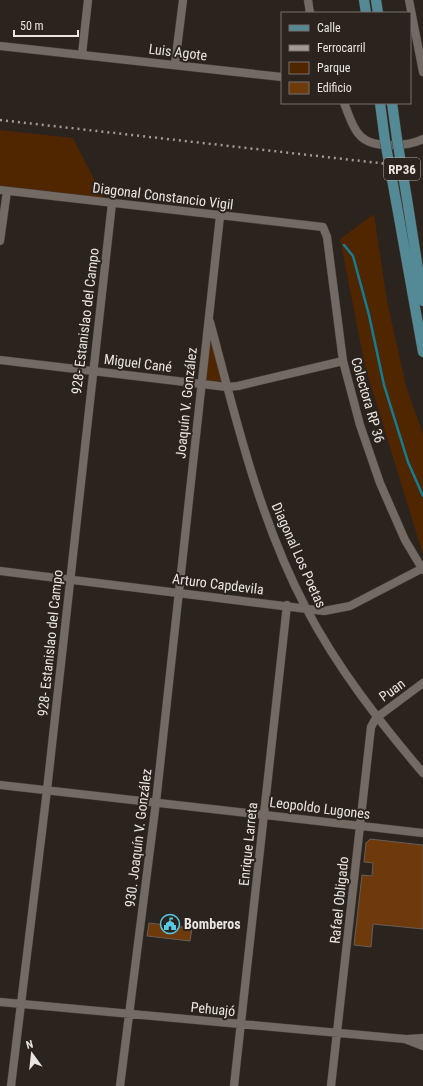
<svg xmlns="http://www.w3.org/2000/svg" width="423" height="1086" font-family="'Roboto Condensed',sans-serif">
<rect width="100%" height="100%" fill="#2a231e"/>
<path fill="#502600" d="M0,130L73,138L104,198L0,186Z
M374,214L387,301L406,386L423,434V555L365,366L340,239Z
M210,327L222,381H203Z"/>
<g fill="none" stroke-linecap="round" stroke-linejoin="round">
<path stroke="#147d91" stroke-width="2.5" d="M344,245L353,256L369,315L384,385L408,462L423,496"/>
</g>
<path fill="#6e3a0c" stroke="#675e58" d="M370,839L423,845V929L373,924L371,947L354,945L362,875L372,876L373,863L364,862L366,843Z
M149,923L192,928L190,941L147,936Z"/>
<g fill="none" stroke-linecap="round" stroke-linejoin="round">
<g stroke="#46403c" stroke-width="9">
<path id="minor" d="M308,0L310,13
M409,0L423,72
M0,46L282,77
M82,54L88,0
M175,64L183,0
M344,103C355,131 358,146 392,145C403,145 413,144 423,139
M0,190L323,227L327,237L343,361L360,425L380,483L405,540L423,570
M0,241L7,191
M210,322C236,419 259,519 306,608C338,669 379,721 423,773
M0,360L227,387L238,386L343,361
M0,571L324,611L350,606L423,568
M0,785L423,833
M0,1002L405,1039L423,1046
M408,1039L423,1038
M11,1086L47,790L112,203
M120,1086L156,802L220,216
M234,1086L287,605
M331,1086L371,727L376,718L423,683"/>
</g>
<g stroke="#46403c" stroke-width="11">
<path id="major" d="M364,0L366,13
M376,0L378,13
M380,103L385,141
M392,103L397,139
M407,199L423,301
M396,201L423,352"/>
</g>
<use href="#minor" stroke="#736a64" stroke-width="8"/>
<use href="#major" stroke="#548a95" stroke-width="10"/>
<path stroke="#a19b97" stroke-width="2.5" stroke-dasharray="2 4" stroke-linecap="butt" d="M0,120L423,168"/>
<g stroke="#46403c" stroke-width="11" stroke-linecap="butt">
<path id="major-bridge" d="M397,139L407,199
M385,141L396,201"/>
</g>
<use href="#major-bridge" stroke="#548a95" stroke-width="10"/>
</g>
<defs>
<g id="civic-ring" transform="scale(1)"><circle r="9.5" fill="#2a231e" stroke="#57c9e2" stroke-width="1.5"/><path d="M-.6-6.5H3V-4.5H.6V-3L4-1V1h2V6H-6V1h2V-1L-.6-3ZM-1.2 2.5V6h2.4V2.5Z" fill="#57c9e2"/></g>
</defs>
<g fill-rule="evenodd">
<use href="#civic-ring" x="170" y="924"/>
</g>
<g text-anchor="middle" stroke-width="4" stroke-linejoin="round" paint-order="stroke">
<rect fill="#2a231e" stroke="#b0aba6" stroke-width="1" x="384" y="158" width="36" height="22" rx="3"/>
<g font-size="13" font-weight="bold" fill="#eae5e1">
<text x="402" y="174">RP36</text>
</g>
<g font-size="14" fill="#eae5e1" stroke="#2a231e">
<text transform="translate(178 52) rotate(7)" y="5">Luis Agote</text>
<text transform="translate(163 196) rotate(7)" y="5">Diagonal Constancio Vigil</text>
<text transform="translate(85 321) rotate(-83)" y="5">928- Estanislao del Campo</text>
<text transform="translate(138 363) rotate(7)" y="5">Miguel Cané</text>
<text transform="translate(368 400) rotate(74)" y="5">Colectora RP 36</text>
<text transform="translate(186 403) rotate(-84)" y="5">Joaquín V. González</text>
<text transform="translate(299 555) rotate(66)" y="5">Diagonal Los Poetas</text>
<text transform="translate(218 584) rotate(7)" y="5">Arturo Capdevila</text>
<text transform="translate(50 643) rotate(-84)" y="5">928- Estanislao del Campo</text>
<text transform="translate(392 690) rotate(-36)" y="5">Puan</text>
<text transform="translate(320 808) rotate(7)" y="5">Leopoldo Lugones</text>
<text transform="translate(138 838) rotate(-83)" y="5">930. Joaquín V. González</text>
<text transform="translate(248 844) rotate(-84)" y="5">Enrique Larreta</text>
<text transform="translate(339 900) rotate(-84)" y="5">Rafael Obligado</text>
<text transform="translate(213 1009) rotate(6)" y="5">Pehuajó</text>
</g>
<g font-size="14" font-weight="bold" fill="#eae5e1" stroke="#2a231e" text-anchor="start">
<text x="184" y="929">Bomberos</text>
</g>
</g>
<rect x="281" y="12" width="130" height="92" fill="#2a231e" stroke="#77716c"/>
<rect x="289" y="25" width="20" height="6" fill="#548a95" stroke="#77716c"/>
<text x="317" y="32" font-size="12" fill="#eae5e1">Calle</text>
<rect x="289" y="45" width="20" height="6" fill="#a19b97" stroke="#77716c"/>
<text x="317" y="52" font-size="12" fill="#eae5e1">Ferrocarril</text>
<rect x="289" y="62" width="20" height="12" fill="#502600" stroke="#77716c"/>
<text x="317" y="72" font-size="12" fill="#eae5e1">Parque</text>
<rect x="289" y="82" width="20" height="12" fill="#6e3a0c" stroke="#77716c"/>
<text x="317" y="92" font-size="12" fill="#eae5e1">Edificio</text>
<g transform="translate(32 1054) rotate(345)" stroke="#2a231e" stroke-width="3" paint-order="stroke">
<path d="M0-3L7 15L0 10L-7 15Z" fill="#eae5e1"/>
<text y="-6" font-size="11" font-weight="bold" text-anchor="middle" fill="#eae5e1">N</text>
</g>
<path d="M14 30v6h64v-6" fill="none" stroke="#eae5e1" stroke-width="2"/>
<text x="20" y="30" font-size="12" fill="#eae5e1" stroke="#2a231e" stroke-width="3" paint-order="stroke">50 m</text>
</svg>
